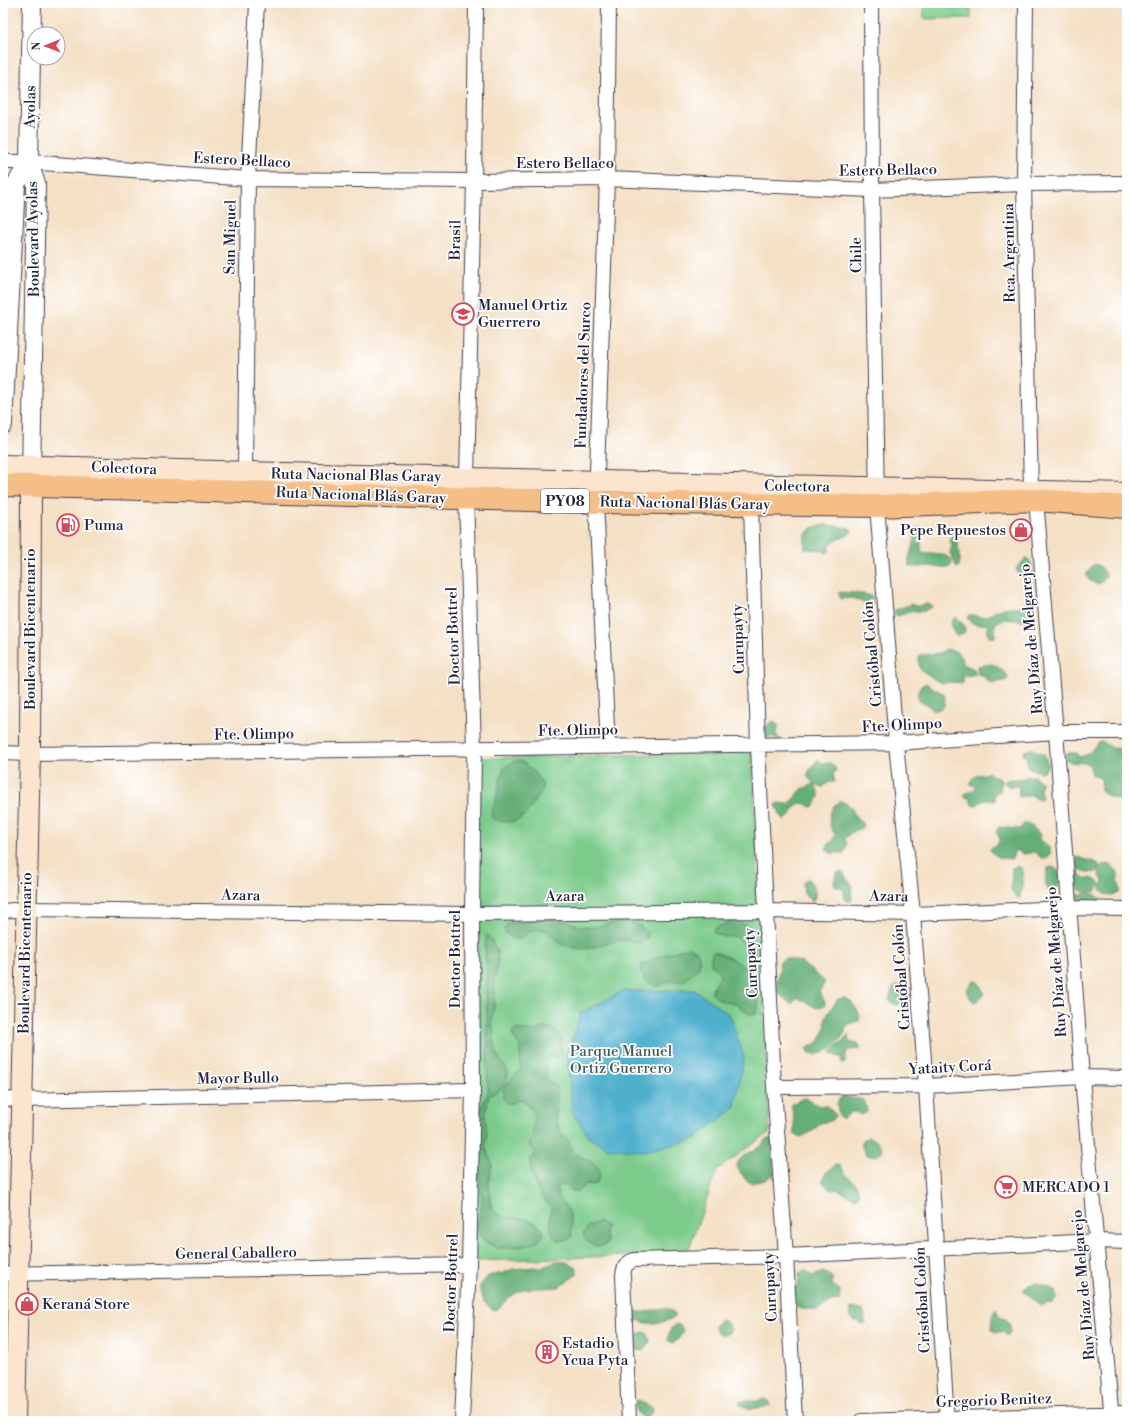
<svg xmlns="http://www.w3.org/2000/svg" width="1130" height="1424" font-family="'Libre Bodoni',serif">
<rect width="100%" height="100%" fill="#fff"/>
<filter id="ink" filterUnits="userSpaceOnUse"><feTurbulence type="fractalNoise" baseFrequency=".025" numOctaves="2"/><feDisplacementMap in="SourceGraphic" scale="8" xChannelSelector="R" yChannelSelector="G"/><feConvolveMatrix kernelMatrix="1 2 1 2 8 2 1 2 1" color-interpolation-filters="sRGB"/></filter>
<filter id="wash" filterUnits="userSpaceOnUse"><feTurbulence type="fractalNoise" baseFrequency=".012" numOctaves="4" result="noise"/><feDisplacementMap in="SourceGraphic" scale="16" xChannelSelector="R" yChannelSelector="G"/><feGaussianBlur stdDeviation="0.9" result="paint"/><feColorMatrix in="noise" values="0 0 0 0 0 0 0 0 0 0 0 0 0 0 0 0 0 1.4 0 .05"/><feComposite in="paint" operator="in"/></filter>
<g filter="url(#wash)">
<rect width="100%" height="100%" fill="#f4e0c5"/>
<path fill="#7ccb8b" stroke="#4f7663" d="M923,3H971V18L924,19Z
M752,752L770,1132L717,1170L687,1254L474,1261L478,758Z"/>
<path fill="#65af77" stroke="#446859" d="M827,525L849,528L851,529L852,531C847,538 837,538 830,544L829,551L827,553L822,550L805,549C802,532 811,525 827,525Z
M919,527L921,529V552L942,554L951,559L952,564C950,567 950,567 947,568C942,569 936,567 931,566C924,566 916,569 909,565V558L915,539L912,534V529L914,530Z
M957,533C960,538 958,538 958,543C958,551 963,563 957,568L950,553L952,545L950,541L952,536Z
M1026,558C1032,560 1033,569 1033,575C1026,580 1018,577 1016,568Z
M1095,564L1101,567L1107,575L1102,582L1097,584L1089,580L1086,575L1091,567Z
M841,592L865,594L871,596L873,604L870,605H868L853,598L840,599V596L838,593Z
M911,604C921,610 926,600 933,606L924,611H913L897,616L895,613V610Z
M1026,606L1032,607C1035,612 1032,621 1025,621C1018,622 1001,615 995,625C994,628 996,634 995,637L993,638L988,635V624C979,625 972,626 967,617L969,615C975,614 981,619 987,616C991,615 994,611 998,610C1007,606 1017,607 1026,606Z
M955,617L964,625L965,630L964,633L957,637C953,633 952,627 951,622Z
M946,649L957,652L963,658L961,663L974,669L976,674L963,677V683H961L953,682L942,683L937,681L920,669L918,660L920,655L940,653Z
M992,664C998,666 1004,671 1008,676V679L1004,681L993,683L988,681L983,676L978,674L977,666Z
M926,683L933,688L943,693L945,697L944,706C931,715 933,707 924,703C922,702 920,702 918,701V692L921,686Z
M774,721L779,726L776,734L781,742L774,737H766L764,734C764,729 768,723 774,721Z
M1100,742H1103L1112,748L1127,749V756L1124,757C1120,765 1125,776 1125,785C1125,789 1123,793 1123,798C1115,801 1107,796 1101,791C1098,781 1108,780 1092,775L1089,764C1081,760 1071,767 1064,757L1068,753H1077L1078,757C1092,756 1091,747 1100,742Z
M1032,749L1045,755L1048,765L1045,771L1040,772L1029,768L1027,765V759L1023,754L1024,751Z
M818,759L821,763C830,764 831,760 836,770L833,775L835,782H829L823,787L815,785C823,800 818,794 815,806L810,807L806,804L800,803C793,807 792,817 784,820L782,818L776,805L778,803L789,804L802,789L814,784L807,776L809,771Z
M514,761C515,761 518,761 520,761C526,763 542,780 543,786C543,792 538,795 535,800C525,819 514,827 492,818L491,812L494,807L503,769Z
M987,772L1001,780L1000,791L995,793L994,796L995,801L984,800L975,806L972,805L970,799L965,797V794L975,789V786L970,784C972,776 979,774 986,774Z
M1027,776H1035L1041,782L1040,790L1042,798L1040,800L1037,799L1031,795L1029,796L1020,797L1018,795L1019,790L1018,786H1008L1004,782C1011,776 1021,782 1027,776Z
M840,801C848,803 854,808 854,816L861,821L863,826C860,831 857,829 853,832C850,834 849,835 846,837L845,839L847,844L844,853H830L826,849C828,843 834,841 835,834C826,823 828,808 840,801Z
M1025,823L1033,827L1041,835L1040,840C1045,844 1052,847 1050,854L1046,859L1041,858L1035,852L1024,854L1016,850L1014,852L1013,857L1011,859C1002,858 995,858 990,849L999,842L1000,838L997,834V829L999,827L1019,829Z
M1078,857C1085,861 1093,860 1099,864L1096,872C1091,874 1079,870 1074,866L1076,858Z
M1108,864C1122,871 1116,874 1119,885C1119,887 1120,889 1120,892L1113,896C1103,896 1098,889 1103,881L1098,871L1100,866L1102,865Z
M1019,866C1021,868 1022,868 1023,871C1024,873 1021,895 1020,898H1017L1011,889L1012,867L1013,868Z
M1052,867C1064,872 1061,878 1057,889L1050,893C1044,887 1045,876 1048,868Z
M840,871L843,872L847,880L853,885L851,890L852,899L850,902L845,899C843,892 846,888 837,887L834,883L836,874Z
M1078,872L1085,878C1092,878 1097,879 1100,885L1096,891C1091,893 1087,889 1082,891L1074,886L1070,876Z
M808,878C813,885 819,894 812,902L804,894L803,883Z
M1085,892C1093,893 1100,895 1103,903L1080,907L1072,896L1080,894V896H1081Z
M535,918C545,919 556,918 566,921C573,923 579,927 587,927C605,929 627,913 642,928C646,931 647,933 648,938C636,948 634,939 622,940C603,942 592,953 570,947C567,946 562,945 559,942C554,939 548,931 542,929C532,927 525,937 517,940L507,935L504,930L508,923L519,924Z
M735,920C741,925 746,924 752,928L756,941L753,946C744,948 742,941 736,937H725L714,933L713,930L716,928Z
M487,935L492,940L498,954L497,970L494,981L495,1002L492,1018L493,1029L496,1052L501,1061L507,1070L508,1075L506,1081L500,1090L490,1095L488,1100L485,1116L487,1133L486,1143V1149L492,1164L489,1181L491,1197V1208L494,1212L504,1217L525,1219L536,1223L543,1230V1236L535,1243L519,1247L497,1248L487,1243L480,1235L477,1230L482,1201L480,1184L478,1125L481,1108L488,1091L487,1055L488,1037L486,993L487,975L485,946Z
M689,947L697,951L700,961L698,969L684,981L668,982L658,987C648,985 638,975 642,964L667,954Z
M713,952C731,956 748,967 759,983L758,1009L755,1015L749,1014L736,1004L725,1002L716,997L712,993L713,987L720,977L719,972L711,963V958Z
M785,958L801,962L823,980L825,982L819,992L825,1002V1005L817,1008L798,998L791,1004L778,993L776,982L780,969L779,964L780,961Z
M975,981L978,982L985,994L977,1001L974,1002L970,998L967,989L973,982Z
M898,985L907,989L909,994L908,1001L903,1005L893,1004L889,1000L892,989Z
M844,998L851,1001C855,1008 862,1013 859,1021C855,1022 850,1023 847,1026C844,1029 846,1028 845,1032C839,1043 824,1057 811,1054L807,1049L809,1047L819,1042L826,1027L825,1022L826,1016L838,999Z
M543,1028C562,1027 563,1038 561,1054L550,1057L546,1061C546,1077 543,1079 558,1088C558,1102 552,1118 560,1131C563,1136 568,1139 570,1143C572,1147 571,1151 576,1154C587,1161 608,1165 596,1184L591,1185L586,1184L578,1191H573L563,1185L558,1186C553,1199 567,1203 570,1214C571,1221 571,1229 572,1237C550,1251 548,1223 551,1208L540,1195L532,1176L531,1171V1158L535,1155L534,1150L529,1146L533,1134L534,1112L522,1099L517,1100L513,1103H507L503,1099L504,1087L520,1070L521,1064L520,1059L521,1047L514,1038L512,1032L516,1029L533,1031Z
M848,1035L849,1042L858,1044L861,1049L847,1050L845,1062L844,1064L841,1062L842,1058L833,1055L831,1053C835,1044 843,1043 848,1035Z
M844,1096C856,1102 865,1092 867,1112L861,1115C851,1110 852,1111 845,1118H841L839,1115L837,1103L840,1098Z
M804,1098C815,1099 812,1107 827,1106L835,1114V1116L831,1121L820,1123L813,1131L801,1137L794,1133V1119L791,1104Z
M868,1137C875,1139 879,1142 882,1149C878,1164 857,1154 863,1140Z
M766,1139H772L774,1174L765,1180L751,1183L746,1180L736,1166C740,1155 751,1153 760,1147C763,1145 763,1142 766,1139Z
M835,1165C843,1164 843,1171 845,1175C852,1180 862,1187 857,1197L854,1198L839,1190L828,1188L822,1181C823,1173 830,1170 835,1165Z
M599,1222L606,1226L607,1229L605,1231L608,1243C600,1250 585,1245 583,1234L590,1225Z
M556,1261L567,1262L577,1268V1274L559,1287L524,1289L509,1297L498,1309L493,1310L484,1302L480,1291V1286L487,1277L492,1275L503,1273L513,1269L546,1266Z
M803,1271H806L813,1276L823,1272L830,1275L833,1279L831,1284L840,1290L839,1301L831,1302L817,1310L796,1307L794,1306L796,1298L794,1290L799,1282V1274Z
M1036,1283L1051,1288L1055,1291L1057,1299L1052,1304L1047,1303L1042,1306H1040L1033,1298L1024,1292V1289L1028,1285Z
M631,1308C633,1309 637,1312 640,1312C651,1313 669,1301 675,1315L674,1317C661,1325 643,1326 630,1316Z
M851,1308L862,1309L865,1315L864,1319L866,1322L865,1324L862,1325L858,1321H854L849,1317L851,1313L850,1310Z
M996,1308L999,1317L1006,1319L1010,1323V1333L1007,1336L1003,1332H996L991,1329L992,1317Z
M721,1320L726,1322L731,1329L728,1334H720L716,1331L714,1326Z
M676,1324L681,1326L683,1331C681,1336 677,1342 672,1343L667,1340L671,1328Z
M643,1332L648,1334L650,1342L646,1349L641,1351L638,1350L634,1346L632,1336Z
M763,1399L768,1400L770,1406C760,1407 746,1413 739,1402L740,1401H757Z
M638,1401L648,1405L653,1409V1411L647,1418L642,1417L636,1411L635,1402Z"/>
<path fill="#4fb0ce" stroke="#386984" d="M694,990L730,1015L744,1057L734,1109L692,1140L645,1151L609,1148L589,1137L572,1112L567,1054L581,1013L623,991Z"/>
</g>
<g filter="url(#ink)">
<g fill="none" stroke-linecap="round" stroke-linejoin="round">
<g stroke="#423e50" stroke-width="16">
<path id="minor" d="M871,3L872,190L877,506L896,743L913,914L926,1086L947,1421
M1026,3L1024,184L1031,490L1036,500L1056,732L1082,1077L1112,1421
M3,162H29L248,179L474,181L607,179L872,190L1024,184L1127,183
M245,472L248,179L257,3
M467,478L474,181L476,3
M751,504L758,746L766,911L774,1087L786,1256L795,1421
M608,747L596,502L607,179L609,3
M3,753L30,754L896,743L1056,732H1127
M3,911L26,909L472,914L766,911L913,914L1069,908L1127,909
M774,1087L926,1086L1082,1077L1127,1078
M3,1099L22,1100L473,1090
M3,1274L469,1265
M462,1421L469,1265L473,1090L472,914L474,749L466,498
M629,1421L623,1275C624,1267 626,1263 634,1260L786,1256L1097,1241L1127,1242
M861,1421L1127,1413"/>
</g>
<g stroke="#423e50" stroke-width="20">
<path id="tertiary" d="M3,424L16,184L29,162
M31,479L36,184L29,162L32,3"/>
</g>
<g stroke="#423e50" stroke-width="22">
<path id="secondary" d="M3,465L467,478L1127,493
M15,1421L30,754L31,485"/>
</g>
<g stroke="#423e50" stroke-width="24">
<path id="trunk" d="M3,485L596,502L877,506L1036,500L1127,507"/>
</g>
<use href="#minor" stroke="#fff" stroke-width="14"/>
<use href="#tertiary" stroke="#fff" stroke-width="18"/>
<use href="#secondary" stroke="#fbe5cf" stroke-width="20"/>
<use href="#trunk" stroke="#f6be87" stroke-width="22"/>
</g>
</g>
<defs>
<g id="school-ring" transform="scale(1.15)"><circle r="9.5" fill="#fff" stroke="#d1495b" stroke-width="1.5"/><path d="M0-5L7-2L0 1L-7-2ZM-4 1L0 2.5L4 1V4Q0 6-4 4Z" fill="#d1495b"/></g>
<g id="fuel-ring" transform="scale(1.15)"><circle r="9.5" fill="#fff" stroke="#d1495b" stroke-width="1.5"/><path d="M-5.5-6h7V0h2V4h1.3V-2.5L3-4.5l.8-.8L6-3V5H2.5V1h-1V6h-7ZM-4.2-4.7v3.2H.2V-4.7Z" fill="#d1495b"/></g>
<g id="shop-ring" transform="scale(1.15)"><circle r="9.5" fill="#fff" stroke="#d1495b" stroke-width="1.5"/><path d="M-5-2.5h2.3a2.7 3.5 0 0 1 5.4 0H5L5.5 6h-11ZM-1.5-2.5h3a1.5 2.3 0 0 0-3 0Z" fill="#d1495b"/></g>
<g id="supermarket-ring" transform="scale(1.15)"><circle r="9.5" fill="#fff" stroke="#d1495b" stroke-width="1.5"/><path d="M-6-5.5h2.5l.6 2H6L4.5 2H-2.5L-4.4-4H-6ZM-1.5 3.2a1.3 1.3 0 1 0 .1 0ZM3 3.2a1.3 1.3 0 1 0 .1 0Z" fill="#d1495b"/></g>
<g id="building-ring" transform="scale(1.15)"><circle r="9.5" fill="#fff" stroke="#d1495b" stroke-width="1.5"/><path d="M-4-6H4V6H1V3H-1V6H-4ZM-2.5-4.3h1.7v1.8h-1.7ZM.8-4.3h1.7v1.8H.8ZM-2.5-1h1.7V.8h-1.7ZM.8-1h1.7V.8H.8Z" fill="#d1495b"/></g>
</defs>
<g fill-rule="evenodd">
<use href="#school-ring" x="463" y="314"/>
<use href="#fuel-ring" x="68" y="525"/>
<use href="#shop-ring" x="1021" y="530"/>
<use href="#supermarket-ring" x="1006" y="1187"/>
<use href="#shop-ring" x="27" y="1304"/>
<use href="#building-ring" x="547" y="1352"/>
</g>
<g text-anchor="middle" stroke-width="3.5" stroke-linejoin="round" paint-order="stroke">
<rect fill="#fff" stroke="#646476" stroke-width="1" x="541" y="489" width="48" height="24" rx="3"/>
<g font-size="14" font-weight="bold" fill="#22223b">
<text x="565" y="506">PY08</text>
</g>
<g font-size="15" fill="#22223b" stroke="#fff">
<text transform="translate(30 107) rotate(-89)" y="5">Ayolas</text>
<text transform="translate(242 160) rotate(3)" y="5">Estero Bellaco</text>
<text x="565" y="168">Estero Bellaco</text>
<text transform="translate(888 170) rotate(-1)" y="5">Estero Bellaco</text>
<text transform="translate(230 237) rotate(-89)" y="5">San Miguel</text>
<text transform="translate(33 239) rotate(-91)" y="5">Boulevard Ayolas</text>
<text transform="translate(455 240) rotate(-89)" y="5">Brasil</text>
<text transform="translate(1009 253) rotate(-91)" y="5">Rca. Argentina</text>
<text transform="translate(856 255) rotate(-91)" y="5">Chile</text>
<text transform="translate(583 375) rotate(-88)" y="5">Fundadores del Surco</text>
<text transform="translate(124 468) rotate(2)" y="5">Colectora</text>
<text transform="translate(356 475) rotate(1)" y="5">Ruta Nacional Blas Garay</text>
<text transform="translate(797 486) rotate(1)" y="5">Colectora</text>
<text transform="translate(361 495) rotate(2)" y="5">Ruta Nacional Blás Garay</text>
<text transform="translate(685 503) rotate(1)" y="5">Ruta Nacional Blás Garay</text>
<text transform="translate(30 629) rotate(-90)" y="5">Boulevard Bicentenario</text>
<text transform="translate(453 636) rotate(-92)" y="5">Doctor Bottrel</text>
<text transform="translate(738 639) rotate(-92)" y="5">Curupayty</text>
<text transform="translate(1031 639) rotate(-95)" y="5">Ruy Díaz de Melgarejo</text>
<text transform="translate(872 654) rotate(-95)" y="5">Cristóbal Colón</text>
<text transform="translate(902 725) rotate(-3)" y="5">Fte. Olimpo</text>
<text transform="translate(578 730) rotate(-1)" y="5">Fte. Olimpo</text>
<text transform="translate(254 734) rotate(-1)" y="5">Fte. Olimpo</text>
<text transform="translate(241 895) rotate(1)" y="5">Azara</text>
<text transform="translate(565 896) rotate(-1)" y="5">Azara</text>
<text transform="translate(889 896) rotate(1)" y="5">Azara</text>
<text transform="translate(25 953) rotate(-89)" y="5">Boulevard Bicentenario</text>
<text transform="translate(455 959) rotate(-90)" y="5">Doctor Bottrel</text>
<text transform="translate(1056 962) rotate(-94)" y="5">Ruy Díaz de Melgarejo</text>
<text transform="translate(751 963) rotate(-93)" y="5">Curupayty</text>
<text transform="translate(901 977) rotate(-94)" y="5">Cristóbal Colón</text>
<text transform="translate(950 1067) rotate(-3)" y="5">Yataity Corá</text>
<text transform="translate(238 1078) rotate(-1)" y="5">Mayor Bullo</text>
<text transform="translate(236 1253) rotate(-1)" y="5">General Caballero</text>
<text transform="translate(451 1283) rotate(-88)" y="5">Doctor Bottrel</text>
<text transform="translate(1083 1285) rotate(-95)" y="5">Ruy Díaz de Melgarejo</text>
<text transform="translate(770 1287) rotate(-93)" y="5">Curupayty</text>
<text transform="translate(922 1300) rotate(-93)" y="5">Cristóbal Colón</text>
<text transform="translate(994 1400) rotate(-2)" y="5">Gregorio Benitez</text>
</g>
<g font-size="15" fill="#22223b" stroke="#fff" text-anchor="start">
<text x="478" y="310">Manuel Ortiz<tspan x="478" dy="17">Guerrero</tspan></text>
<text x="84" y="530">Puma</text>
<text x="1006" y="535" text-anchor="end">Pepe Repuestos</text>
<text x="1022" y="1192">MERCADO 1</text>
<text x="42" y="1309">Keraná Store</text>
<text x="562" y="1348">Estadio<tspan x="562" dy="17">Ycua Pyta</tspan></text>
</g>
<g font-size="15" fill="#425d57" stroke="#fff">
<text x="621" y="1056">Parque Manuel<tspan x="621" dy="17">Ortiz Guerrero</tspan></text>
</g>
</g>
<rect width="1130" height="1424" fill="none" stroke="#fff" stroke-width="16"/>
<g transform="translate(46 46) rotate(269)"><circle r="19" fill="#ffffff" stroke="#a7a7b1"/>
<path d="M0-3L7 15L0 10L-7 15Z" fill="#d1495b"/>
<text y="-6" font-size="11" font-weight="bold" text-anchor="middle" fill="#22223b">N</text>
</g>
</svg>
